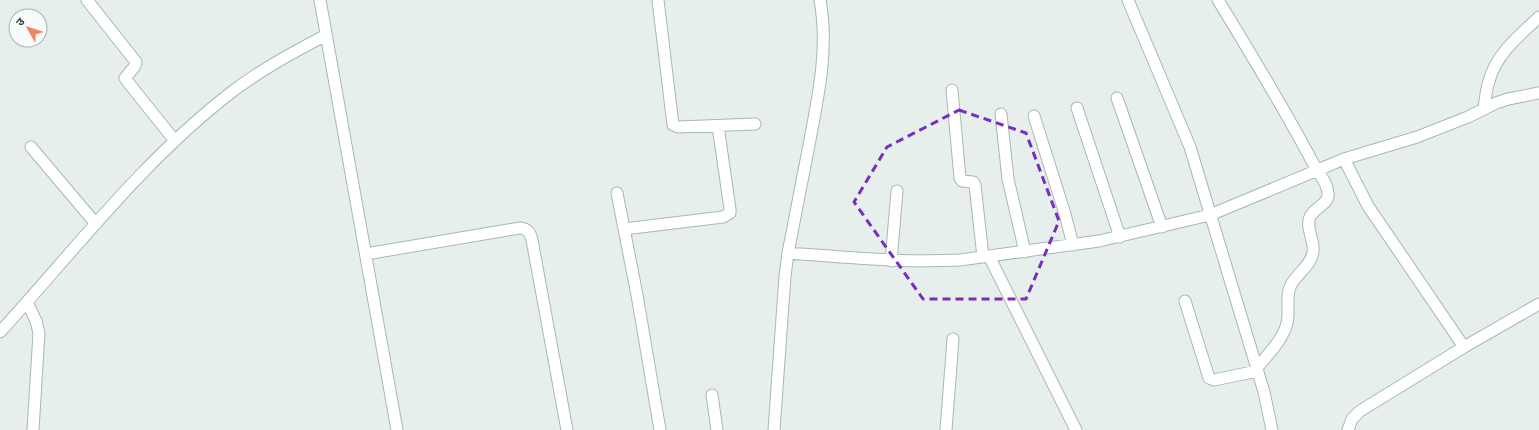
<svg xmlns="http://www.w3.org/2000/svg" width="1539" height="430" font-family="Commissioner,'Noto Sans Devanagari',sans-serif">
<rect width="100%" height="100%" fill="#e6efeb"/>
<g fill="none" stroke-linecap="round" stroke-linejoin="round">
<g stroke="#a8b8b2" stroke-width="13">
<path id="minor" d="M87,0L136,62L135,66L125,78L127,81L175,141
M320,0L397,430
M658,0L673,125L678,127L755,124
M1128,0L1190,147L1264,392L1272,430
M1218,0C1251,54 1284,108 1314,165C1319,174 1328,183 1328,194C1329,204 1314,208 1310,217C1305,227 1315,241 1313,252C1311,266 1297,273 1291,285C1285,296 1290,311 1287,323C1283,340 1267,355 1257,368
M952,90L960,178L962,181L973,182L975,185L983,257
M1117,98L1162,227
M1077,108L1120,237
M1484,109C1485,100 1486,90 1489,81C1496,54 1520,35 1539,17
M1001,114L1008,179L1025,252
M1034,116L1065,214L1073,245
M31,147L96,224
M1344,159L1368,206L1464,347
M617,193L637,295L660,430
M624,229L723,217L730,213V209L718,126
M788,253C845,257 903,263 960,260L1099,241L1210,215L1344,159L1417,137L1468,117L1496,103L1508,99L1539,93
M366,254L520,228C528,229 530,232 532,240L567,430
M989,256L1076,430
M891,261L897,191
M1185,301L1209,378L1214,380L1257,371
M27,302L36,321L39,333L33,430
M0,332C75,250 144,159 233,91C262,69 294,52 326,35
M712,395L717,430
M774,430L785,276L788,253C795,217 802,181 809,145C818,97 829,49 820,0
M946,430L953,339
M1348,430L1352,419L1360,411L1464,347L1539,304"/>
</g>
<use href="#minor" stroke="#fff" stroke-width="11"/>
</g>
<path fill="none" stroke="#7b2cbf" stroke-width="3" stroke-dasharray="8 5" stroke-linejoin="round" d="M959,110L1026,133L1059,221L1026,299H923L854,202L887,147Z"/>
<g transform="translate(28 28) rotate(309)"><circle r="19" fill="#f7fbf9" stroke="#a3b1ad"/>
<path d="M0-3L7 15L0 10L-7 15Z" fill="#f4845f"/>
<text y="-6" font-size="11" font-weight="bold" text-anchor="middle" fill="#24423a">उ</text>
</g>
</svg>
